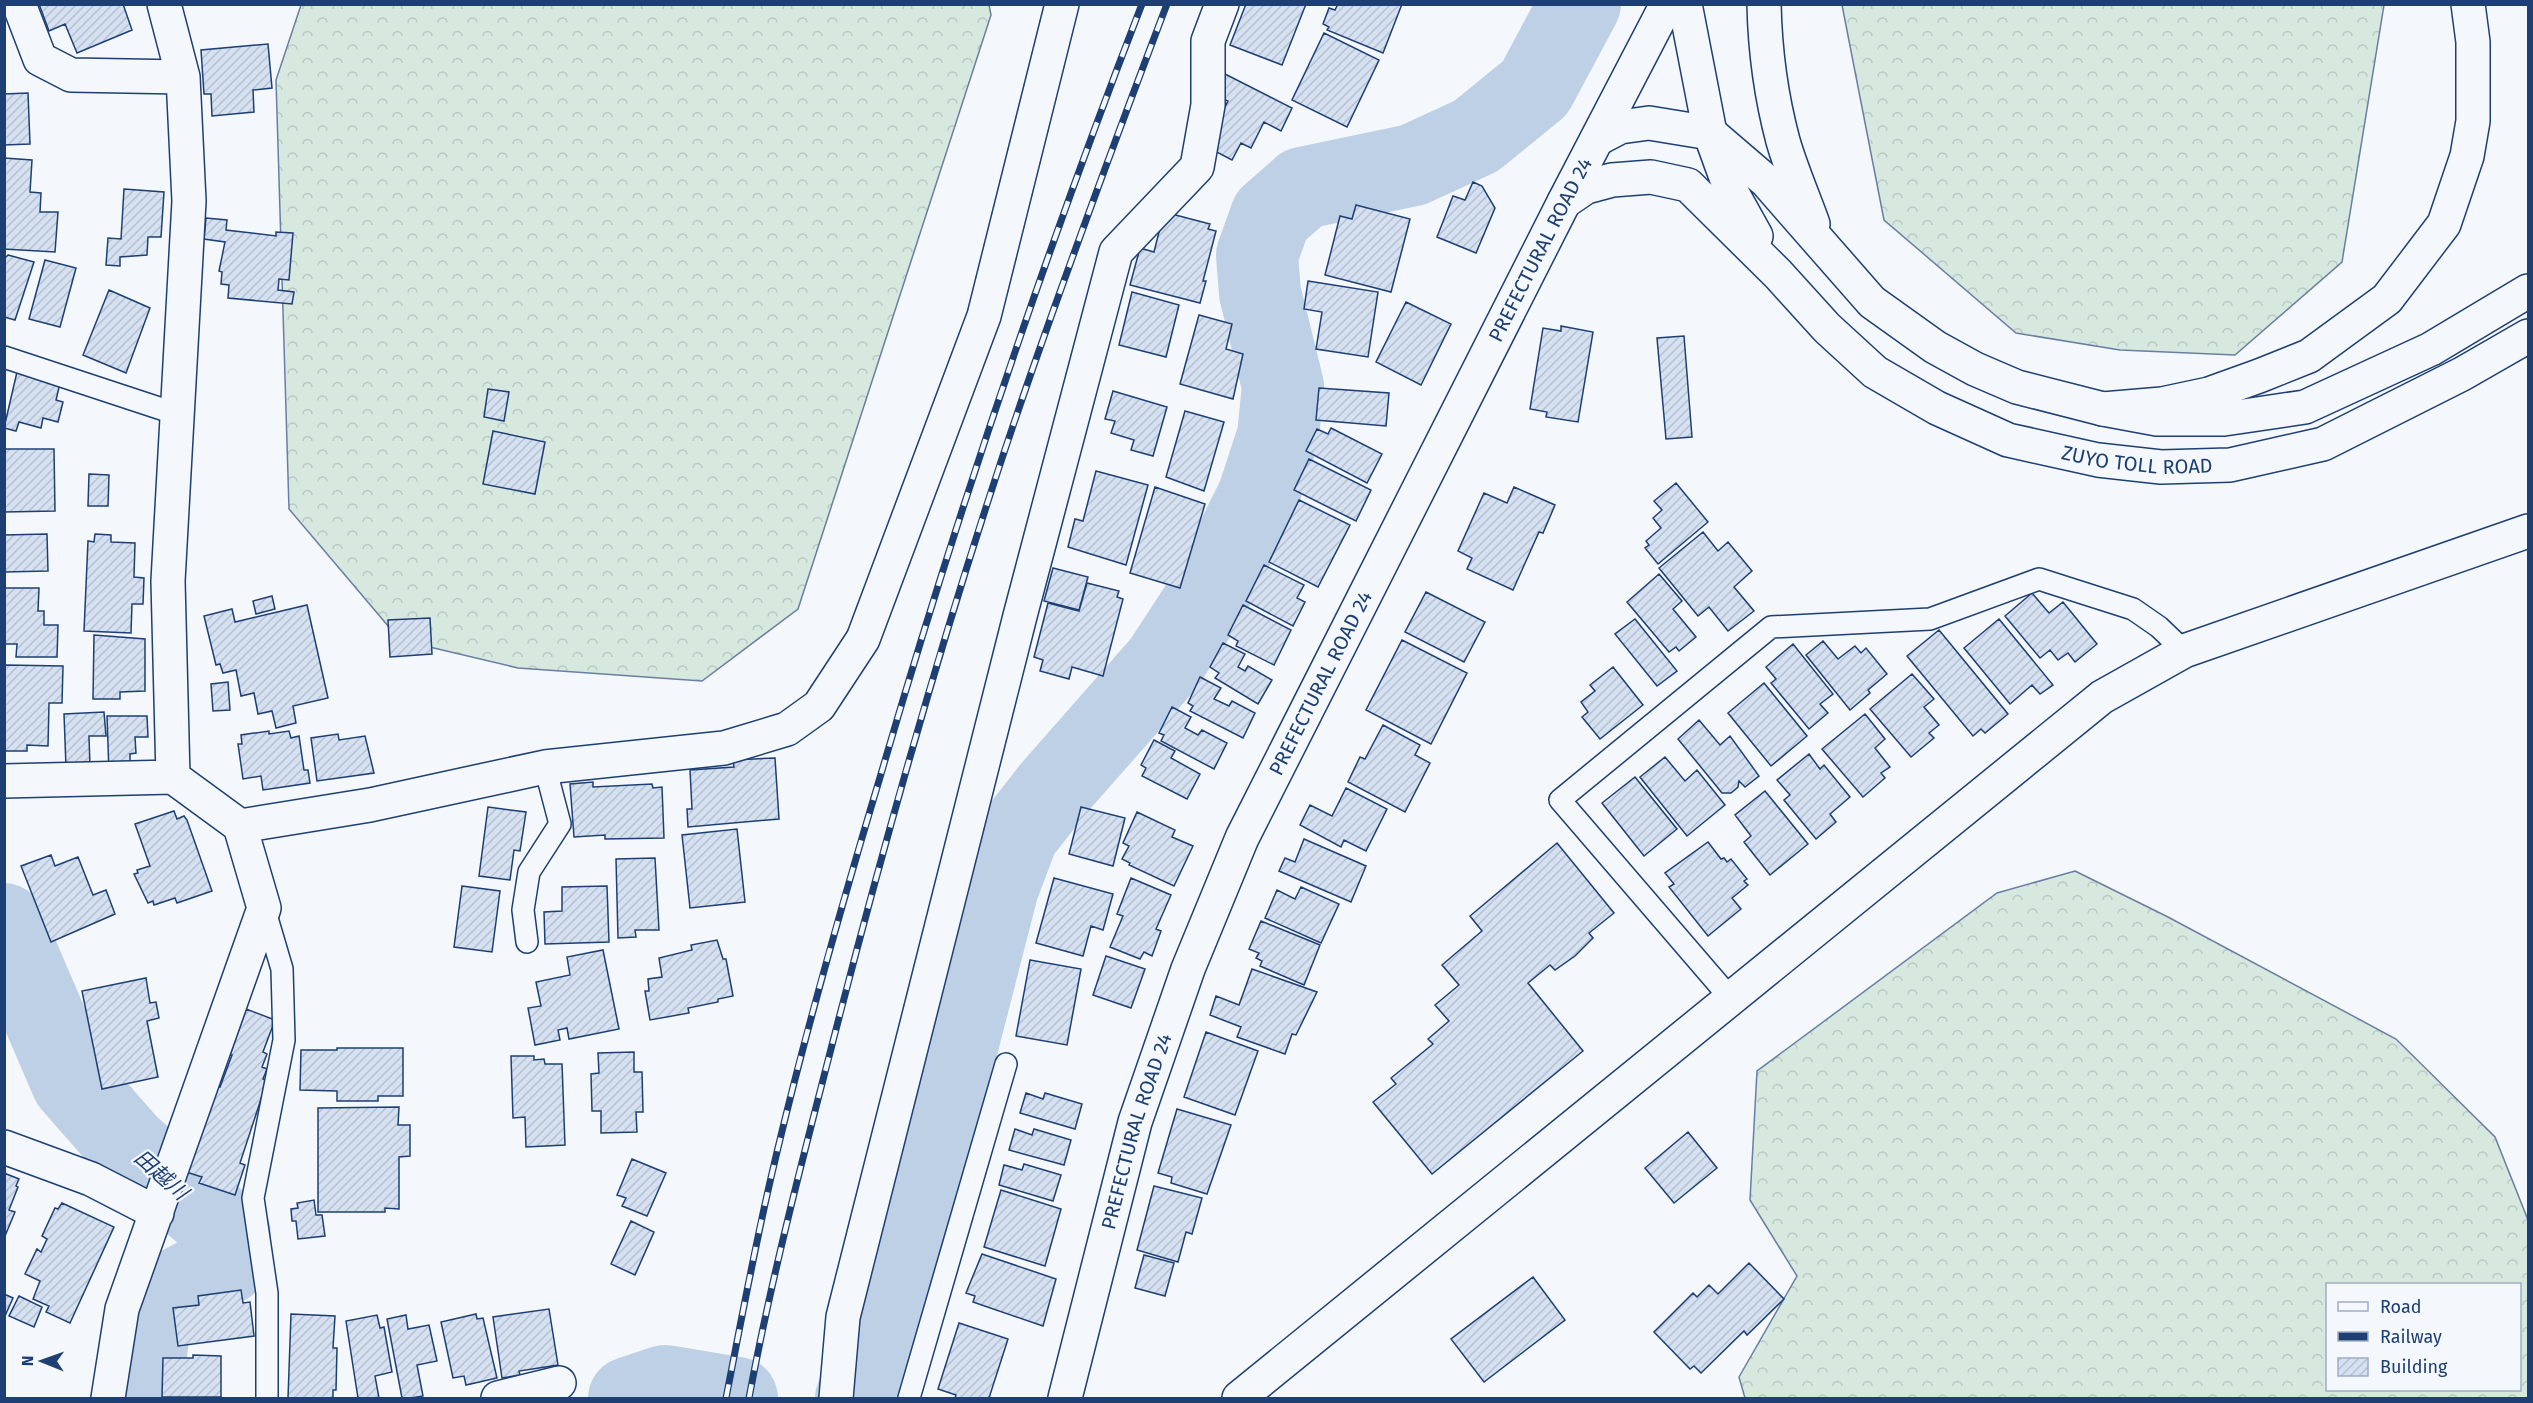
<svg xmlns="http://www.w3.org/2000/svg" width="2533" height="1403" font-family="'Fira Sans','Noto Sans JP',sans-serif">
<defs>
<pattern id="forest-crowns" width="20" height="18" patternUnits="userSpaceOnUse" patternTransform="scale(1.5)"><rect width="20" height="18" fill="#d7e8df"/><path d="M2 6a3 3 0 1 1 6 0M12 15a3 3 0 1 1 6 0" fill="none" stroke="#b8c8c3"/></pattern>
<pattern id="building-hatch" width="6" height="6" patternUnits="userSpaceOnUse" patternTransform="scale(1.5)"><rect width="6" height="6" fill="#d5e0f0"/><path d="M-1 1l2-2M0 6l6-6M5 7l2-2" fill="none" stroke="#b6c1d1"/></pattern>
</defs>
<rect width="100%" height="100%" fill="#f4f7fb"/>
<path fill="url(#forest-crowns)" stroke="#687fa3" stroke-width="1.5" fill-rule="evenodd" d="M301,5H989L991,15L798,609L702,681L518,668L400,640L289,509L276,80Z
M1842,5H2384L2342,262L2235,355L2120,350L2016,333L1884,220Z
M2075,871L2168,917L2396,1039L2495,1137L2528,1220V1398H1745L1739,1377L1797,1276L1750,1200L1757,1071L1997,893ZM2328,1284H2520V1390H2328Z"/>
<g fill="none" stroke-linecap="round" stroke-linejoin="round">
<path stroke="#bed0e5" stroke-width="14" d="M4,1008L49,1028"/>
<path stroke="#bed0e5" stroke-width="82" d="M4,924L72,1082L128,1146L230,1234L227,1263L152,1302L141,1398
M629,1398L665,1386L737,1398
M856,1398L873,1373L998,887L1018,834L1054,788L1164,663L1211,591L1258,497L1278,436L1283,386L1260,293L1257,255L1271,216L1303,188L1413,165L1476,136L1535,88L1580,4"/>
</g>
<path fill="url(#building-hatch)" stroke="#1d3f73" stroke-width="1.5" d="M39,4H123L132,30L77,53L65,24L49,31Z
M1246,4H1306L1282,65L1230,45Z
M1338,4H1402L1383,53L1327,30L1329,27L1323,24L1329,8L1335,10Z
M1324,33L1379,60L1347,127L1292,100Z
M268,44L272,88L253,90L254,112L212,116L211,94H204L201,50Z
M1223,73L1292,108L1281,131L1264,122L1251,148L1241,143L1232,160L1205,146L1228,101L1219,97Z
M28,93L30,144L4,145V94Z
M4,158L32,160L30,192L41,193L40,212H58L55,252L4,249Z
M1473,182L1482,186L1495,208L1476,253L1437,237L1453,196L1465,200Z
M124,189L164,192L161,237H148L147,255L120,257V266L106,265L108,238L121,239Z
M1356,205L1410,219L1391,292L1325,275L1340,216L1352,219Z
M1164,212L1210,224L1208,229L1216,231L1203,281H1206L1200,303L1130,285L1140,248L1154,252Z
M206,218L227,220L226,230L276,236V232L293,233L289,280L279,279L278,290L294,292L292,304L228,298L229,285L221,284L222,272L219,271L225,242L204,239Z
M8,255L34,262L15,320L4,317V259Z
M45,260L76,268L60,327L29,319Z
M1308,281L1378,292L1368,357L1316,349L1322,312L1304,309Z
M109,290L150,308L126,373L83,355Z
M1132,292L1179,305L1166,357L1119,345Z
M1406,302L1451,324L1421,385L1376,362Z
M1199,315L1232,324L1226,349L1243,354L1233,399L1180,384Z
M1561,326L1593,332L1578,422L1546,417L1547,412L1530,409L1543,328L1561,331Z
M1684,336L1692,437L1666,439L1657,338Z
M17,372L60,383L56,400L63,402L58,422L43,418L41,428L19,422L16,431L4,428Z
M1319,388L1389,393L1386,426L1316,420Z
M488,389L509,392L504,421L484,417Z
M1113,391L1167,407L1153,456L1131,450L1134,440L1111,433L1115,421L1105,419Z
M1185,411L1224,422L1204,491L1166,477Z
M1331,428L1382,454L1367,483L1306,451L1317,429L1328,434Z
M493,431L545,442L535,494L483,484Z
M4,449H54L55,511L4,512Z
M1309,459L1371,490L1356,521L1294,490Z
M1096,471L1148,485L1126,565L1068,547L1075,519L1083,521Z
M89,474L109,475L108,506H88Z
M1676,483L1708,522L1658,564L1645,548L1649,545L1646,541L1661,528L1653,518L1662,510L1654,501Z
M1155,487L1205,504L1180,588L1130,573Z
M1514,487L1555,505L1543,533L1539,532L1513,590L1467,569L1472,558L1458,551L1484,493L1507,503Z
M1299,500L1350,525L1318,587L1269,562Z
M1703,532L1718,551L1728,542L1752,571L1734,587L1754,611L1728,631L1709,607L1698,616L1659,568Z
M47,534L48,571L4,572V535Z
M95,534L111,535V542L135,543L134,577L144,578L143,604H132L131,633L84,631L88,541L94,542Z
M1264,565L1304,585L1297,598L1305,602L1293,626L1246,601Z
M1053,568L1088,577L1079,610L1044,601Z
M1659,574L1682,601L1673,609L1696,637L1679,651L1676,647L1669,652L1627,602Z
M1087,583L1119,591L1117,597L1123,599L1103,676L1072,667L1069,679L1040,671L1043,660L1034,657L1048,603L1079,611Z
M5,588H39L38,611H44V625H58L57,657H16L17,644H4Z
M1426,592L1485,622L1464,662L1405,632Z
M2032,593L2049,613L2063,602L2097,644L2075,662L2068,653L2058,660L2050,650L2040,658L2005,616Z
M272,596L275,609L256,614L253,601Z
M307,605L328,698L293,706L296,723L276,728L272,711L258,714L254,693L241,696L236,670L223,673L220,664L216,665L204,616L232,609L235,622Z
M1243,605L1291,630L1274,665L1236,646L1238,641L1228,635Z
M430,618L432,654L390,657L388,620Z
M1635,619L1677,671L1657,686L1615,634Z
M1999,619L2053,685L2040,694L2032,685L2010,704L1964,648Z
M1939,630L2008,714L1985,733L1981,729L1973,736L1907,656Z
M94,635L145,639V691L120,692V699H93Z
M1402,640L1467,673L1431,744L1366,710Z
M1823,641L1838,659L1855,646L1861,653L1866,648L1887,674L1868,690L1870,693L1850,710L1806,655Z
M1223,643L1245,654L1238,667L1245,671L1248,666L1272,680L1258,704L1215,678L1219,673L1210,667Z
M1793,644L1833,694L1820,704L1828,713L1809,729L1771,683L1776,679L1766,667Z
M5,665L63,666L62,703H49L48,746L27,745V751H4Z
M1613,667L1643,705L1600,739L1582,717L1588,712L1581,702L1595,691L1590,685Z
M1912,674L1934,699L1924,707L1939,725L1929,733L1934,738L1911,757L1870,709Z
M1200,677L1221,688L1214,699L1229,706L1232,701L1255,713L1243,738L1190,711L1193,706L1188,703Z
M228,682L230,710L213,711L211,684Z
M1764,683L1807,736L1771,766L1728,713Z
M1172,707L1191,717L1185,728L1198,735L1202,730L1227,743L1214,769L1161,741L1164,735L1159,733Z
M104,712L106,736H89L90,767H66L64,714Z
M1865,714L1885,739L1875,748L1890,767L1881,773L1885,778L1863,797L1822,749Z
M107,716H147L148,737H135L136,753L130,754V772L109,773Z
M1699,720L1720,745L1730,736L1759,776L1745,787L1739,781L1738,787L1731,793H1722L1678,739Z
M1383,725L1420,745L1415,755L1430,763L1405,812L1348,782L1360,757L1365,759Z
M269,731V734L289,731L291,738L299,736L304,770H308L310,783L263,790L261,776L243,779L238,744H242L241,735Z
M338,734L339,740L365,736L374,773L317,781L311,738Z
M1154,740L1175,751L1171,758L1200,774L1187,799L1142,776L1146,768L1141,765Z
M1809,754L1820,769L1824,765L1850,797L1830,814L1836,822L1816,839L1784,800L1790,795L1777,780Z
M1665,757L1685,781L1697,770L1725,805L1687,836L1640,777Z
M775,758L779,819L688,827L687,809H692L690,770L734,767L733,760Z
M1635,777L1677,829L1644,856L1602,803Z
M593,782V787L652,784L653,788L662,787L664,838L605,839V835L574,837L570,784Z
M1346,788L1387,809L1366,851L1344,840L1341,847L1300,825L1310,805L1332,816Z
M1765,791L1808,844L1770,875L1744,842L1751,836L1735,815Z
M488,807L526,812L520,851L514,850L510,880L479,876Z
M1081,807L1125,818L1113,866L1069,854Z
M174,811L177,819L184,816L187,820L212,891L177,903L175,898L154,905L153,901L148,903L134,874L138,873L137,870L150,866L135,824Z
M1137,812L1175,830L1172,837L1193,846L1174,886L1129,865L1130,863L1122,859L1129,846L1123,843Z
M737,829L745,902L690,908L682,835Z
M1304,839L1366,866L1351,902L1279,871L1285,858L1295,862Z
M1708,842L1721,859L1724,858L1727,862L1731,859L1747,879L1744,881L1748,885L1732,898L1741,909L1708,936L1669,887L1674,884L1665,873Z
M1557,843L1614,913L1589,933L1593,938L1575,956L1555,970L1550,965L1528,983L1583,1051L1432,1174L1373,1102L1396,1084L1391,1078L1433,1044L1428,1039L1449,1021L1435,1005L1459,985L1442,965L1482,931L1470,916Z
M51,855L55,866L78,857L93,895L106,890L115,914L51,942L21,866Z
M655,858L659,930H635L636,937L618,938L616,859Z
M1054,878L1113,894L1103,930L1091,926L1083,956L1036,943Z
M1131,878L1171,895L1156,929L1161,931L1152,956L1144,952L1140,959L1110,947L1123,916L1117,914Z
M462,886L500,891L492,952L454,947Z
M607,886L609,942L545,944L544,912L562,911V887Z
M1301,887L1339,904L1321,943L1265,918L1277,890L1295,899Z
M1261,921L1320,945L1304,985L1260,966L1262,961L1256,958L1259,953L1249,949Z
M717,940L723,959H726L733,996L718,999V1002L688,1008L689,1013L650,1020L645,991H649L648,979L662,977L659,958L692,950L691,945Z
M603,950L619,1029L569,1039L567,1028L558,1030L560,1040L535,1045L528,1008L541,1006L536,982L570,975L567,957Z
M1106,956L1145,969L1131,1008L1093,995Z
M1030,960L1081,969L1067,1045L1016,1036Z
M1252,969L1317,992L1296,1035L1292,1034L1285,1054L1237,1037L1241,1027L1210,1015L1216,996L1239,1005Z
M146,978L150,1003L156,1002L159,1018L147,1021L158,1077L102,1089L82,991Z
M246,1009L275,1020L263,1052L267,1054L262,1067L267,1069L263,1079L267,1081L240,1163L245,1165L235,1195L199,1183L202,1177L186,1172L216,1086L220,1087L232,1055H230Z
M1206,1032L1258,1051L1235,1115L1184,1097Z
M337,1048H403V1096H378V1101H337V1091L300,1090L301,1050H337Z
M634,1052V1072H642L643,1112H636L637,1132L601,1133V1111H592L591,1074L599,1073L598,1053Z
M511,1056H534V1060L544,1059L545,1064H562L565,1145L526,1147L525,1117L513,1118Z
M1026,1093L1043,1099L1045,1093L1082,1104L1075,1129L1020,1113Z
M399,1107L398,1125H410V1156L399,1157V1209L385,1208V1212H318V1108Z
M1177,1109L1231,1125L1207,1194L1171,1183L1172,1177L1158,1173Z
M1015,1129L1032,1135L1034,1129L1071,1140L1064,1165L1009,1150Z
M1688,1132L1717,1168L1674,1203L1645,1168Z
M632,1159L666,1173L647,1216L622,1206L626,1198L617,1195Z
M1024,1164L1061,1175L1053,1201L999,1185L1004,1165L1022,1170Z
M4,1173L19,1179L16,1186L18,1187L9,1210L15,1212L5,1236Z
M1154,1186L1202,1198L1192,1234L1186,1232L1178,1262L1137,1250Z
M1001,1190L1061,1209L1045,1266L984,1247Z
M314,1200L316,1215H322L325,1236L298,1239L296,1221H292L291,1209L298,1208L297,1203Z
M62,1203L114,1227L70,1323L46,1312L49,1306L33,1299L40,1281L25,1274L37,1249L41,1252L47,1239L42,1236L55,1208L58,1209Z
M631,1221L654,1232L635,1275L611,1264Z
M982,1254L1056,1279L1043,1326L973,1302L975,1296L966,1293Z
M1144,1255L1174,1263L1165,1296L1135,1288Z
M1749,1263L1784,1299L1747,1335L1744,1331L1701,1373L1694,1366L1690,1369L1654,1332L1693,1293L1697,1297L1709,1285L1718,1294Z
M1533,1277L1565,1320L1484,1382L1451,1339Z
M241,1290L243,1303L250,1302L254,1336L178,1346L173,1308L199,1305L198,1296Z
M4,1294L13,1298L5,1316H4Z
M19,1296L42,1307L34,1327L9,1316Z
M549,1309L558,1365L519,1371L520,1375L502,1378L493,1317Z
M291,1314L335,1316L333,1348H337L336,1390H333V1398H288Z
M476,1314L477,1319L483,1318L497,1378L466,1385L464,1376L453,1378L441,1322Z
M377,1315L380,1328L384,1327L392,1372L375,1376L379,1398H358L346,1321Z
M406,1315L408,1329L429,1325L437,1361L417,1365L423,1396L411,1398H402L387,1319Z
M959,1323L1008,1339L989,1398H955L956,1395L938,1389Z
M193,1355L221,1356V1397H162L163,1358H193Z"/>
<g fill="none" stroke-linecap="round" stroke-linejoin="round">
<g stroke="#1d3f73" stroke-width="24">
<path id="service" d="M4,357L177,414
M264,908L282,969L284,1040L253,1198L267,1293V1398
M527,942L523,910L529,872L560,824L545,767
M1732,1000L1560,800L1771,627L1930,619L2039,579L2133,609L2159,627L2184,651
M909,1398L1006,1064"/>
</g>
<g stroke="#1d3f73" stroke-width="36">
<path id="minor" d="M19,4L40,59L71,75L183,77
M4,781L173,777
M240,826L370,805L545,767L724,748L787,729L819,706L863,639L984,316L1062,4
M4,1147L91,1179L157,1213
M108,1398L122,1309L264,908L240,826L173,777L168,581L189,201L183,77L164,4
M498,1398L559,1383
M836,1398L843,1317L1020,616L1116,252L1197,167L1208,105V41L1222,4"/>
</g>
<g stroke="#1d3f73" stroke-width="36">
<g id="tertiary">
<path d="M1685,4L1710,133L1731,191L1756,236"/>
<path d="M1764,4C1765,51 1771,96 1783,141C1791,169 1803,196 1813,224"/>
<path d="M1597,139L1620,127L1649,123L1710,133L1766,181L1872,302L1935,347L1975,369L2017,387L2103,409L2157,419H2224L2305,407L2431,349L2528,291"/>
<path id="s1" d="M1564,202L1586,187L1612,180L1651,177L1688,185L1778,274L1827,328L1875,372L1937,408L2008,440L2098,460L2161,467L2230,465L2323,444L2462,374L2528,336"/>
<path d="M1239,1398L2102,697L2184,651L2528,531"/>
</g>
</g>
<g stroke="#1d3f73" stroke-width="36">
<g id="primary">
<path id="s2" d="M1065,1398L1135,1122L1188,969L1242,838L1564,202L1667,4"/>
</g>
</g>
<g stroke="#1d3f73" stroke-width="36">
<path id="motorway" d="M2103,409L2162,404L2209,394L2259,376L2309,356L2387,299L2444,224L2467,156L2473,121V42L2468,4"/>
</g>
<use href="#service" stroke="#f4f7fb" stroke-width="21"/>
<use href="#minor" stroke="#f4f7fb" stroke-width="33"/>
<use href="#tertiary" stroke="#f4f7fb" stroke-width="33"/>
<use href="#primary" stroke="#f4f7fb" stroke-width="33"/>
<use href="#motorway" stroke="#f4f7fb" stroke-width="33"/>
<g stroke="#1d3f73" stroke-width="7">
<path id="rail" d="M726,1398C741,1322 755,1245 773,1169C804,1036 842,904 881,774C957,514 1044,257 1142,4
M749,1398C773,1269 807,1142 840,1014C895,802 956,589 1028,382C1072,256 1119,130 1167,4"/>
</g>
<use href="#rail" stroke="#f4f7fb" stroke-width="4.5" stroke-dasharray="14" stroke-linecap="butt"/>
</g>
<g text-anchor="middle" stroke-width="4.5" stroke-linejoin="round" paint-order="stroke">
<g font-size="20" fill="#1d3f73" stroke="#f4f7fb">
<text dy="7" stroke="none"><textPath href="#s2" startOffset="1248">PREFECTURAL ROAD 24</textPath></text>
<text dy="7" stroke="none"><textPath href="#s1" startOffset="676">ZUYO TOLL ROAD</textPath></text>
<text dy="7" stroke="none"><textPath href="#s2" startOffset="762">PREFECTURAL ROAD 24</textPath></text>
<text dy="7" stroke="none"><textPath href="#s2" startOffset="276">PREFECTURAL ROAD 24</textPath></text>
</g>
<g font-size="21" font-style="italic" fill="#1d3f73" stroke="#f4f7fb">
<text transform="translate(161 1175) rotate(41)" y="7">田越川</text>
</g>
</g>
<rect width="2533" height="1403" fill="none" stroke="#1d3f73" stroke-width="12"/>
<rect x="2326" y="1283" width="195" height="108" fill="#f4f7fb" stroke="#9eadc5" stroke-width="1.5"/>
<rect x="2338" y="1302" width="30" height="9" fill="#f4f7fb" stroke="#9eadc5" stroke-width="1.5"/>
<text x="2380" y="1313" font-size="18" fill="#1d3f73">Road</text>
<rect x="2338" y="1332" width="30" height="9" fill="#1d3f73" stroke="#9eadc5" stroke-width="1.5"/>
<text x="2380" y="1343" font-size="18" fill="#1d3f73">Railway</text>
<rect x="2338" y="1358" width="30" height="18" fill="url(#building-hatch)" stroke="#9eadc5" stroke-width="1.5"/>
<text x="2380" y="1373" font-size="18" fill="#1d3f73">Building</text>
<g transform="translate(42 1361) rotate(271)" stroke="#f4f7fb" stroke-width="4.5" paint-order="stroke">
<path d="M0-4.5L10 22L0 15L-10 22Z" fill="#1d3f73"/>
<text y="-9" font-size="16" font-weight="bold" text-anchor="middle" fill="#1d3f73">N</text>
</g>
</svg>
